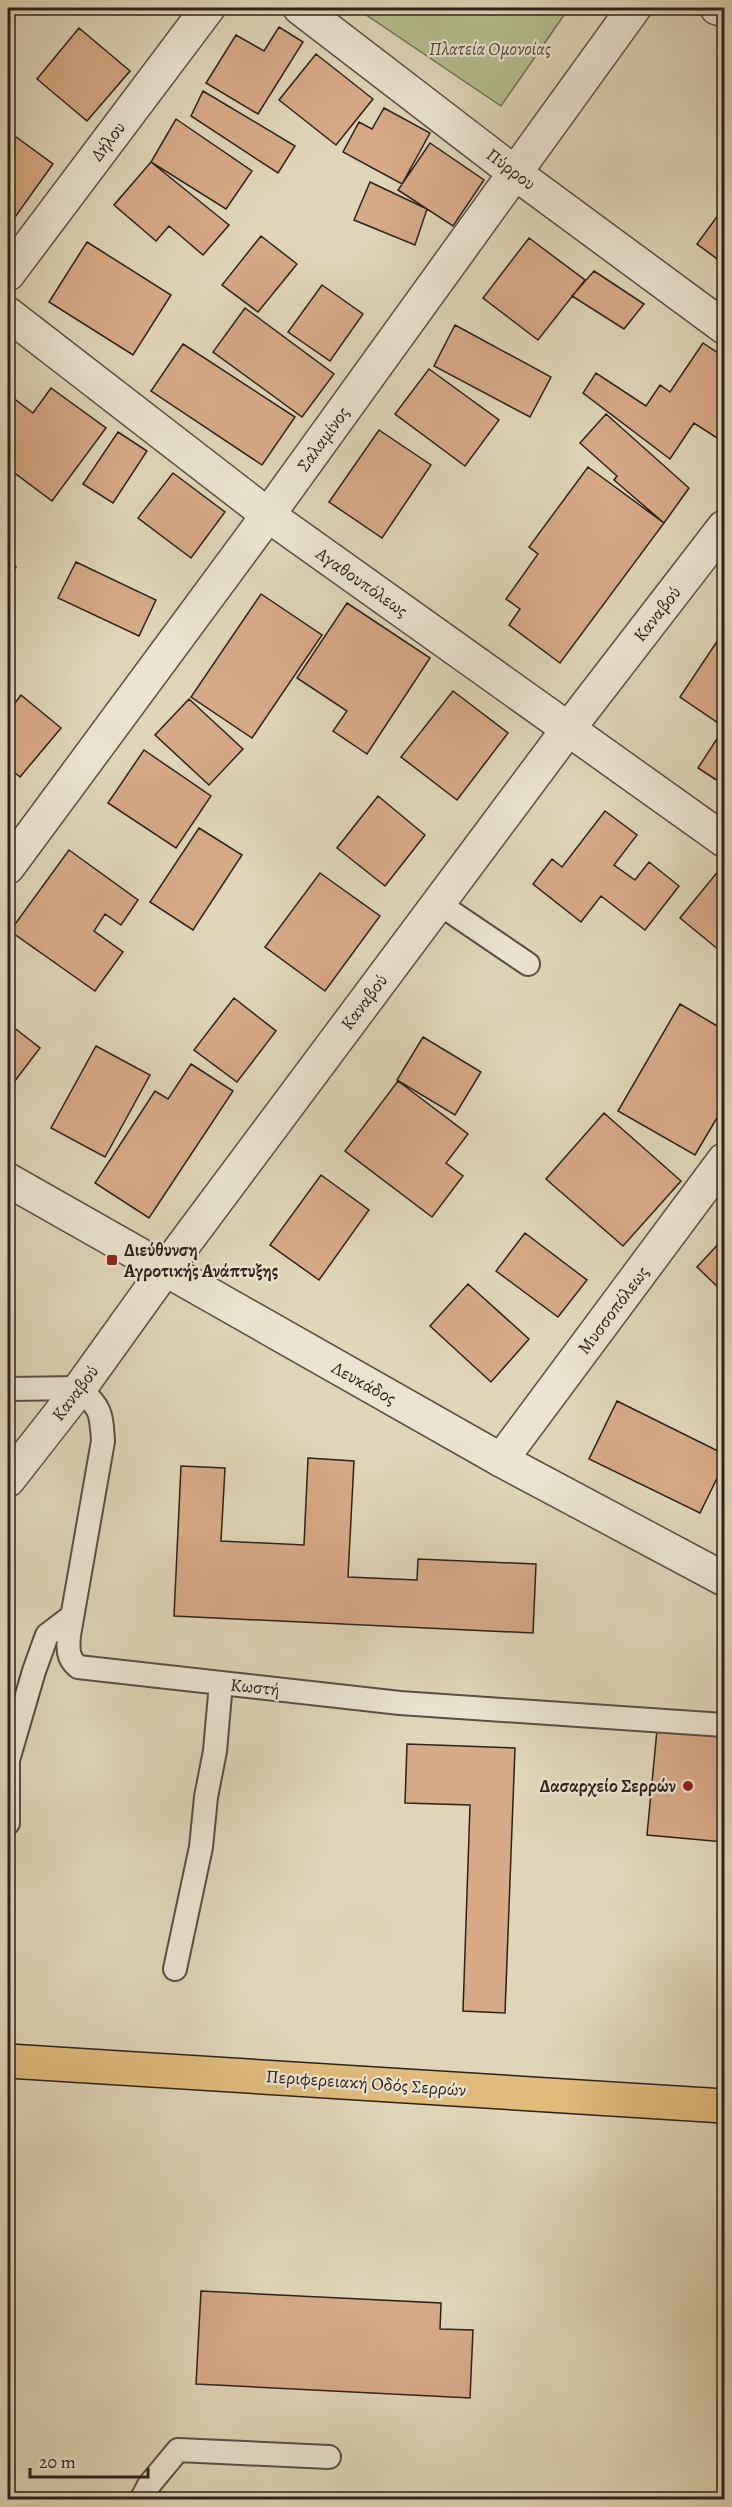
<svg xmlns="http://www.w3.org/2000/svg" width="732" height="2507" font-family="Alegreya,serif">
<rect width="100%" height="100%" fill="#e0d6b7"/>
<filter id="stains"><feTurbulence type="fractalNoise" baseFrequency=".00333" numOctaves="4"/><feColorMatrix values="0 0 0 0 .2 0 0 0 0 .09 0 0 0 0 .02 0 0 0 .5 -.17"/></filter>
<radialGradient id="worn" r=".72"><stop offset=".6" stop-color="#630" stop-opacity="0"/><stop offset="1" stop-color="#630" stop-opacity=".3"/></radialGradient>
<path fill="#b4bd8d" stroke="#726e54" stroke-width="1.5" d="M356,8H569L501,106Z"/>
<path fill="#d7aa86" stroke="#2f201a" stroke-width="1.5" d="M279,27L303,42L258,114L206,83L236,35L264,51Z
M79,28L130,71L87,121L37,79Z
M316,54L373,99L336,145L279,100Z
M203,91L295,146L278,173L191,116Z
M384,108L430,133L402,184L343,152L359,122L372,129Z
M176,119L252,171L226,209L151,162Z
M8,131L53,164L8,227Z
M430,143L484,180L453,226L398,190Z
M151,162L229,225L203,255L169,226L156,241L114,205Z
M370,182L427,209L415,245L354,220Z
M724,207V264L697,244Z
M261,236L297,264L258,312L222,285Z
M529,238L585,280L538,340L483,298Z
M87,242L171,295L133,355L49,302Z
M594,271L644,304L624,329L572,296Z
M322,285L363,314L330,361L288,332Z
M245,308L334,374L302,417L213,352Z
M455,325L551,377L530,417L434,366Z
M703,343L724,357V426L717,438L694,423L670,459L583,393L596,373L646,406L660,385L670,392Z
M183,344L295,417L262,465L151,391Z
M429,369L499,420L465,466L395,414Z
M51,388L106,428L52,501L8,468V394L33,413Z
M606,414L689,488L664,523L614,480L617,476L580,443Z
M379,430L431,465L382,538L329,502Z
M118,432L147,451L113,503L83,484Z
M588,467L664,523L560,663L509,625L520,609L506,599L538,554L529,547Z
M173,473L225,512L191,558L138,518Z
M8,562L16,567L8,580Z
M76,562L156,600L139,636L58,598Z
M261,594L322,635L252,738L191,697Z
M347,603L430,658L367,754L333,731L347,711L297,678Z
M724,631V727L680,697Z
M453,691L508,733L457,800L401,757Z
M21,695L61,728L20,777L8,767V712Z
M189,699L243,749L209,785L155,735Z
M724,728V785L698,768Z
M144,750L211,796L176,848L108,803Z
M378,796L425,835L385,886L337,848Z
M605,811L637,835L614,865L635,880L649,862L679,886L645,930L601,896L581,922L533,884L552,859L562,867Z
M199,828L242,855L193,930L150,902Z
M69,850L138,900L121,925L105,914L94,931L123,952L95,991L10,931Z
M724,864V943L719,950L680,918Z
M320,873L380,916L325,991L265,947Z
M234,998L276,1031L237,1082L194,1050Z
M680,1004L724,1030V1106L695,1155L618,1111Z
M8,1023L40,1048L8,1090Z
M423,1037L481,1072L455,1115L397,1080Z
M96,1046L150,1075L105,1157L51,1128Z
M191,1064L233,1091L149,1218L95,1183L155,1091L168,1099Z
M398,1081L468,1134L446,1163L463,1176L432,1217L345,1151Z
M604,1113L681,1181L623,1246L546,1179Z
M321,1175L369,1210L319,1280L270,1245Z
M525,1233L587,1280L558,1317L496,1271Z
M724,1238V1293L697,1267Z
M468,1284L529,1339L491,1382L430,1326Z
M617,1401L724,1454V1464L700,1513L589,1459Z
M308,1458L354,1461L348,1577L417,1580L418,1559L536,1564L533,1633L174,1616L181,1466L225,1468L221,1541L304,1545Z
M657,1730L724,1736V1842L647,1835Z
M407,1744L515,1748L505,2013L463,2011L470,1805L405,1803Z
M201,2291L441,2303L440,2329L473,2330L470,2398L196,2384Z"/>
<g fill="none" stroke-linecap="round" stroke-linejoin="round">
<g stroke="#5b4e41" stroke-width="26">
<path id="service" d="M438,903L528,964
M8,1389L80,1388C101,1410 101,1411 103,1441L69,1635C68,1648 67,1658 78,1667L400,1703L724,1725
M8,1823V1760L34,1671L47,1635L72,1616
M175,1969L201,1847L206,1797L215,1751L221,1683
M141,2500L149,2485L178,2450L329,2457"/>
</g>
<g stroke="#5b4e41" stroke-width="36">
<path id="minor" d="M300,8L515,173L724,327
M717,8L724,10
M8,274L208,8
M8,314L268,515L724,840
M8,867L268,515L634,8
M501,1460L724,1160
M8,1480L80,1388L164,1271"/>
</g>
<g stroke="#5b4e41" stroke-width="36">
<path id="tertiary" d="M8,1180L501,1460L724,1579
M164,1271L569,728L724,527"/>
</g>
<g stroke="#2f201a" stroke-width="36">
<path id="primary" d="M8,2061L724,2106"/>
</g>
<use href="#service" stroke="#ebe4d0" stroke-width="22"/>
<use href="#minor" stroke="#ebe4d0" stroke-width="33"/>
<use href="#tertiary" stroke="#ebe4d0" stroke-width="33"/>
<use href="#primary" stroke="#e0bb7c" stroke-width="33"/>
</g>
<g fill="#8f2418" stroke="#ebe4d0" stroke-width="2">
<rect x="106" y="1254" width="12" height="12" rx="3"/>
<circle cx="688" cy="1786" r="6"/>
</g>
<g text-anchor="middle" stroke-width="4.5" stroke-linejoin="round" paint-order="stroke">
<g font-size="18" font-style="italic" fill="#504737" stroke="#ebe4d0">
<text x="490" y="55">Πλατεία Ομονοίας</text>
</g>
<g font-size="18" fill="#2f201a" stroke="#ebe4d0">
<text transform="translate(108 141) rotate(-53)" y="6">Δήλου</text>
<text transform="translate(511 169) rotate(37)" y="6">Πύρρου</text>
<text transform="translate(323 439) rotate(-54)" y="6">Σαλαμίνος</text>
<text transform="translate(362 582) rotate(35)" y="6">Αγαθουπόλεως</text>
<text transform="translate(657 614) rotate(-52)" y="6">Καναβού</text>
<text transform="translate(364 1002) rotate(-53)" y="6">Καναβού</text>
<text transform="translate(613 1310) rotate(-53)" y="6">Μυσσοπόλεως</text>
<text transform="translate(364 1383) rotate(29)" y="6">Λευκάδος</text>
<text transform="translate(75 1393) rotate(-53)" y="6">Καναβού</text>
<text transform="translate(255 1687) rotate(6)" y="6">Κωστή</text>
<text transform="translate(366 2083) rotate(4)" y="6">Περιφερειακή Οδός Σερρών</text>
</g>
<g font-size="18" font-weight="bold" fill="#2f201a" stroke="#ebe4d0" text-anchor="start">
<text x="124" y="1256">Διεύθυνση<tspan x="124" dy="21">Αγροτικής Ανάπτυξης</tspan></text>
<text x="676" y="1792" text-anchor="end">Δασαρχείο Σερρών</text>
</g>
</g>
<rect width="732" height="2507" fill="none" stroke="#e0d6b7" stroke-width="30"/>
<rect x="9" y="9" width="714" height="2489" fill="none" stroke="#2f201a" stroke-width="3"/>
<rect x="15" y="15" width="702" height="2477" fill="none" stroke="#2f201a" stroke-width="1.5"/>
<path d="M30 2468v9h118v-9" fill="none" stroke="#2f201a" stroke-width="3"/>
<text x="39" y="2468" font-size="18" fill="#2f201a" stroke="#ebe4d0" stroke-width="4.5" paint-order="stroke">20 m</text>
<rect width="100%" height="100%" filter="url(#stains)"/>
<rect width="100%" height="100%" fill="url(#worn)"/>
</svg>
